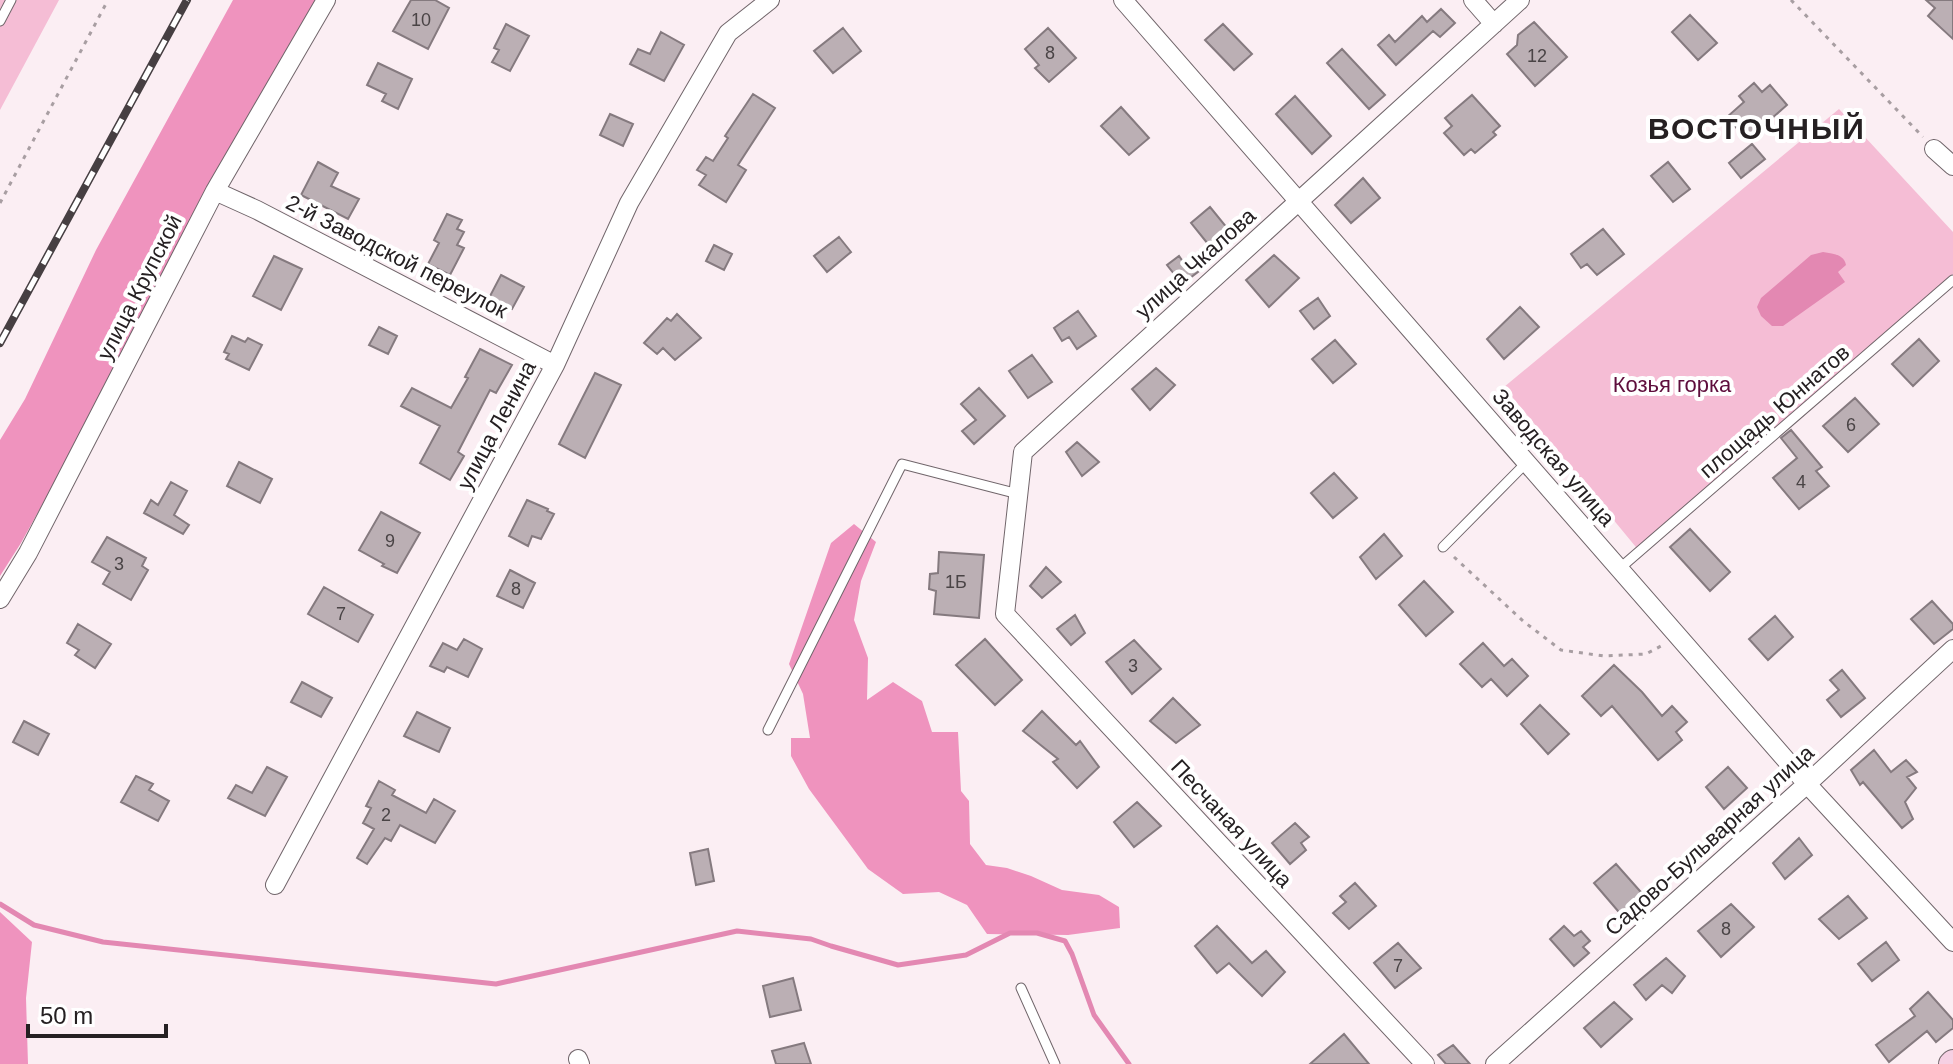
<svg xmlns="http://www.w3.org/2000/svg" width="1953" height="1064" font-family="Arial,sans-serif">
<rect width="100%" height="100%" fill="#fbeef3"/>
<path fill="#f5bdd5" d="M0,0H59L0,110Z
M1839,109L1953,232V274L1640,552L1504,387Z"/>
<path fill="#ef93be" d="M233,0H321L21,543L0,576V440L25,399L96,250Z
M854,524L876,542L861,581L854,620L868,658L867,700L893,682L922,701L932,732H958L961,791L969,801L970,844L986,865L1007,868L1031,876L1062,890L1099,895L1119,907L1120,928L1068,935L987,934L967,905L939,892L903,894L868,869L809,789L791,756V738H810L803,694L789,664L831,543Z
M0,912L32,942L26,998L28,1064H0Z"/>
<path fill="#e388b2" d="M1823,252C1833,254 1844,254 1846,265L1838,272L1845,282L1783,326H1772L1761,316L1757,307L1761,298L1811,255Z"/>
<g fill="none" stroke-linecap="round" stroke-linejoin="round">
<path stroke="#e388b2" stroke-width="5" d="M0,904L34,925L103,942L496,984L737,931L811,939L831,946L898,965L966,955L1010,933H1037L1065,941L1072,954L1094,1015L1129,1064"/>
</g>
<path fill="#bbafb4" stroke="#857a7f" stroke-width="2" d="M411,0H435L449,8L428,49L393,31Z
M1926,0H1953V39L1928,16L1935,8Z
M1441,9L1455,23L1440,37L1433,31L1396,65L1378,45L1389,35L1395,42L1422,16L1427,22Z
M1690,15L1717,43L1698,60L1672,32Z
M1534,22L1567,57L1535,86L1507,54L1517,45L1518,35Z
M506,24L529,36L510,71L492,62L499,50L494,48Z
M1223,24L1252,54L1234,70L1205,40Z
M843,28L861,51L833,73L814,51Z
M1048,28L1076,58L1049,82L1035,68L1039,65L1025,49Z
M661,32L684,45L664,81L630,64L638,49L650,54Z
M1342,49L1385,95L1369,109L1327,63Z
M378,63L412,79L398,109L382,101L386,94L367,85Z
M1754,83L1762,92L1770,85L1787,105L1747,140L1727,117L1744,102L1739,96Z
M753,94L775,108L738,165L746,170L726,202L699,185L706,175L697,170L706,157L713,161L728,138L725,136Z
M1472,95L1500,126L1493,132L1496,135L1475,153L1471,149L1464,155L1444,133L1452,126L1445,118Z
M1295,96L1331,136L1312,154L1276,114Z
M1121,107L1149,138L1129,155L1101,126Z
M610,114L633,124L623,146L600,135Z
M1752,144L1765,159L1741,178L1729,163Z
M318,162L338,173L331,186L359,199L348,219L301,195Z
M1668,162L1690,189L1673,202L1651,176Z
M1363,178L1380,198L1351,223L1335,205Z
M1210,207L1228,229L1208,244L1191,223Z
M447,214L462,220L457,229L464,232L457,245L464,248L450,275L428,264L439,243L434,240Z
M1603,229L1624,254L1597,275L1587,264L1581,268L1571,254Z
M839,237L851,252L827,272L814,256Z
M714,245L732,254L724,270L706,261Z
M1201,250L1211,262L1182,284L1167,265L1179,256L1184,263Z
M1274,255L1299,278L1269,307L1246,280Z
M274,256L302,269L281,310L253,296Z
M501,275L524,287L512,309L489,298Z
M1318,298L1330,316L1314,329L1300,311Z
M1520,307L1539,327L1504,359L1487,339Z
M1078,311L1096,336L1077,349L1069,337L1062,341L1054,328Z
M677,314L701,338L675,360L663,348L657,354L644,343L667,318L671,321Z
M379,327L397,336L388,354L369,345Z
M232,336L245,342L248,338L262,345L249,370L226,359L229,354L224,352Z
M1919,339L1939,361L1913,386L1892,364Z
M1335,340L1356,364L1333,383L1312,359Z
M480,349L512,365L496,393L490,390L458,452L464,456L450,480L420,463L440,426L401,406L412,388L451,408L468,378L465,377Z
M1032,355L1052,382L1028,398L1009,371Z
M1156,368L1175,385L1150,410L1132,389Z
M595,373L621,385L585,458L559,444Z
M979,388L1005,416L974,444L962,431L976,420L961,404Z
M1855,398L1879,424L1848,452L1823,426Z
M1791,430L1822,467L1816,471L1829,486L1799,509L1773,478L1797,458L1781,438Z
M1077,442L1099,462L1082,476L1066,452Z
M239,462L272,479L260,503L227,486Z
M1334,473L1357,498L1333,518L1311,493Z
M171,482L187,491L174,515L189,525L183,534L144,513L151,500L158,505Z
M527,500L548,509L547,511L554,514L541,539L532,536L528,546L509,536Z
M381,512L420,533L397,573L382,566L384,564L359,550Z
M1690,529L1730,572L1710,591L1670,547Z
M1384,534L1402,556L1376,579L1360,557Z
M107,537L146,558L142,566L148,570L131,600L103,584L110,572L92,562Z
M939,552L984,555L979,618L934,614L936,591L929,589L930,574L938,573Z
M1046,567L1061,582L1042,598L1030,586Z
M510,570L535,583L523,608L497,596Z
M1424,581L1453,612L1426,636L1399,605Z
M324,587L373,615L358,642L308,614Z
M1932,601L1953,624V629L1934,644L1911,619Z
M1075,615L1085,633L1071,645L1057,629Z
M1775,616L1793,637L1768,660L1749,639Z
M78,624L111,644L95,668L75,655L79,650L67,643Z
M464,639L482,649L468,677L447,667L444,672L430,666L443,643L457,650Z
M985,639L1022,680L995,705L956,665Z
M1134,640L1161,669L1132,694L1106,662Z
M1483,643L1504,666L1512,659L1528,676L1507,696L1491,679L1482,687L1460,664Z
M1614,665L1642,692L1662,716L1672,706L1687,722L1676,732L1682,740L1658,760L1612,706L1601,716L1582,696Z
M1842,670L1865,698L1841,717L1827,700L1839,690L1830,680Z
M302,682L332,698L321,717L291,702Z
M1173,698L1200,725L1176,743L1150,721Z
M1540,705L1569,734L1548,754L1521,724Z
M1042,711L1076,745L1080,741L1099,767L1077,788L1053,762L1058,759L1023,731Z
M417,712L450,728L439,752L404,736Z
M24,721L49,734L38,755L13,742Z
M1874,750L1891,772L1906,760L1917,772L1907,777L1916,788L1905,802L1913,819L1902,828L1863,782L1860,785L1851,770Z
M267,767L287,777L265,816L228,798L236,785L252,793Z
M1728,767L1747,788L1724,809L1706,787Z
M136,776L153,784L149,790L169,801L158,821L121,802Z
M379,781L395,790L392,795L426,813L434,799L455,811L435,843L400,825L391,841L385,838L367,864L357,858L374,829L363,823L371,808L366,806Z
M1137,802L1161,826L1134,847L1114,822Z
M1295,823L1309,837L1301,843L1306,850L1290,864L1272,843Z
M1799,838L1812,855L1785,879L1773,863Z
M708,849L714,881L696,885L690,853Z
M1616,864L1647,899L1624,918L1594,883Z
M1355,883L1376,906L1349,929L1333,913L1346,902L1340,896Z
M1848,896L1867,918L1839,939L1819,919Z
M1731,904L1754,927L1721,957L1698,931Z
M1217,926L1252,963L1266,951L1285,972L1262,996L1229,963L1217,973L1195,946Z
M1564,926L1574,936L1581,931L1590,941L1583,947L1589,953L1574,966L1550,939Z
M1886,942L1899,960L1872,981L1858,964Z
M1398,943L1421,968L1395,988L1374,963Z
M1666,958L1685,976L1672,993L1662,985L1646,1000L1634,985Z
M793,978L801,1010L770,1017L763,986Z
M1928,992L1953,1020V1028L1936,1042L1927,1031L1889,1062L1876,1045L1915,1016L1910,1009Z
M1614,1002L1632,1019L1601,1047L1584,1028Z
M1344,1034L1369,1064H1310Z
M804,1043L811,1064H776L772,1051Z
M1453,1045L1470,1064H1446L1438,1055Z"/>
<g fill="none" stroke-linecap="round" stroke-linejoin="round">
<g stroke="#70656a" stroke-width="11">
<path id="lane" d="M0,21L11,0
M1443,547L1527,462
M1619,569L1953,280
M768,730L902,464L1018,494
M1021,988L1055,1064"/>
</g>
<g stroke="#70656a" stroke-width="20">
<path id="street" d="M1123,0L1807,784L1953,942
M1473,0L1494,24
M1934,149L1953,166
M215,191L257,210L555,365
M0,599L28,553L215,191L326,0
M275,885L555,365L629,203L728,33L770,0
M578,1059L580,1064
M1425,1064L1005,614L1023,452L1520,0
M1495,1064L1807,784L1953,649"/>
</g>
<g stroke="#70656a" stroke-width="26">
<path id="secondary" d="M1951,1064L1953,1062"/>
</g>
<path stroke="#a89ea2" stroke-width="3" stroke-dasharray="4 6" stroke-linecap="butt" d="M1791,0L1923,137
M0,203L108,0
M1454,557L1523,621L1561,650L1604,656L1646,654L1661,646"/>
<use href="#lane" stroke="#fff" stroke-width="9"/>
<use href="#street" stroke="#fff" stroke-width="18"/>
<use href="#secondary" stroke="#f6d0e3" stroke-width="24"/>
<g stroke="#463f42" stroke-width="8">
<path id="rail" d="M0,343L187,0"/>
</g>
<use href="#rail" stroke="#fff" stroke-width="5" stroke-dasharray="15" stroke-linecap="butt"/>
</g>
<g text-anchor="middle" stroke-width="8" stroke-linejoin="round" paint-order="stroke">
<g font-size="18" fill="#4a4446">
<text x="421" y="26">10</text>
<text x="1050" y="59">8</text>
<text x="1537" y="62">12</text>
<text x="1851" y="431">6</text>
<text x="1801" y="488">4</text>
<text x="390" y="547">9</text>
<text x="119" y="570">3</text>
<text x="956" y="588">1Б</text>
<text x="516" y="595">8</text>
<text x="341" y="620">7</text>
<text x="1133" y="672">3</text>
<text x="386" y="821">2</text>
<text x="1726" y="935">8</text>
<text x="1398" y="972">7</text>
</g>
<g font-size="22" fill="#252022" stroke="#fff">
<text transform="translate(397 256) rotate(27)" y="8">2-й Заводской переулок</text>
<text transform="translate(1195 263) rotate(-42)" y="8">улица Чкалова</text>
<text transform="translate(139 287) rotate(-63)" y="8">улица Крупской</text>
<text transform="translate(1774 411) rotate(-41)" y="8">площадь Юннатов</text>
<text transform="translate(496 425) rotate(-62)" y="8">улица Ленина</text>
<text transform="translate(1554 457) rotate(49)" y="8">Заводская улица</text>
<text transform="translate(1232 823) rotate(47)" y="8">Песчаная улица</text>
<text transform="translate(1709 840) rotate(-42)" y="8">Садово-Бульварная улица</text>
</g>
<g font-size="22" fill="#5e0d3c" stroke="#fff">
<text x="1672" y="392">Козья горка</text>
</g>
<g font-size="30" font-weight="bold" letter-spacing="2" fill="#252022" stroke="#fff">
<text x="1757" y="139">ВОСТОЧНЫЙ</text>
</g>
</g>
<path d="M28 1024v12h138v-12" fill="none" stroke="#252022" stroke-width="4"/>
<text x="40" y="1024" font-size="24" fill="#252022" stroke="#ffffff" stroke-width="6" paint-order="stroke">50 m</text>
</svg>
